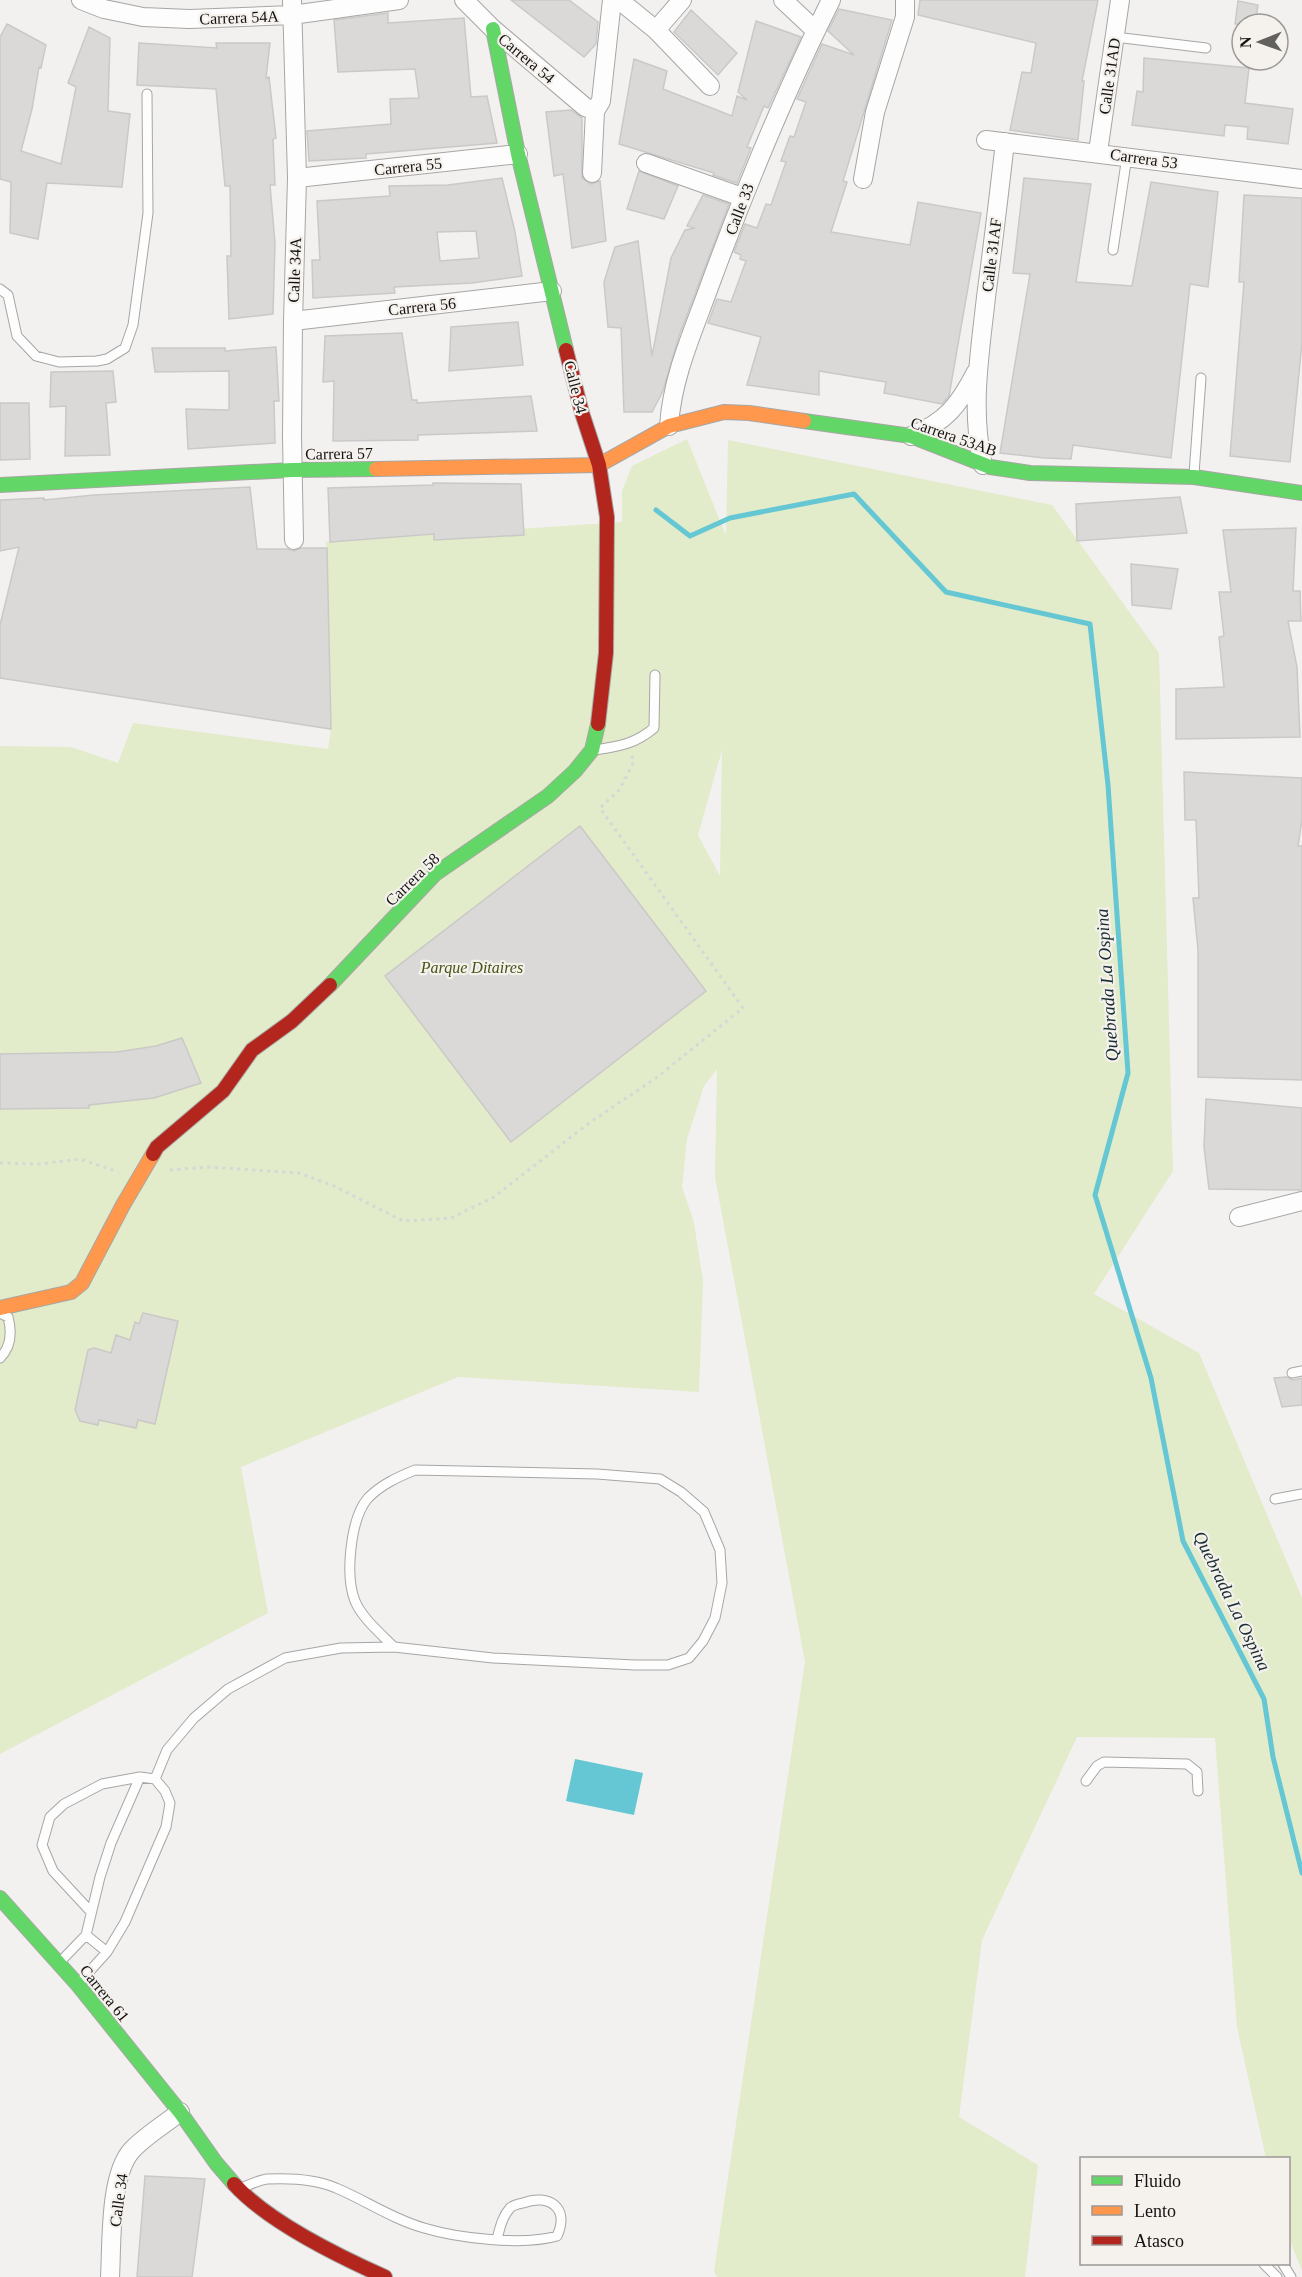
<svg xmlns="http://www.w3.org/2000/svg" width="1302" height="2277" font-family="'Times New Roman',serif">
<rect width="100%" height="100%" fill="#f3f1ef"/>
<path fill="#e2ebca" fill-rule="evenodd" d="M687,439L726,536L728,440L1052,505L1159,653L1173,1171L1094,1294L1199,1353L1302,1598V2271L1289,2238L1288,2158H1266L1237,2027L1215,1738L1077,1737L982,1940L959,2117L1038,2165L1025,2277H717L714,2271L805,1662L715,1177L717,1069L704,1086L687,1139L682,1187L694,1223L703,1281L699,1392L458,1377L241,1467L268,1613L0,1754V746L71,747L118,763L133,723L328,749L331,729L326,542L622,522V491L632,466ZM722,750L720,875V876L698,835Z"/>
<path fill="#64c7d3" d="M575,1759L643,1773L634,1815L566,1801Z"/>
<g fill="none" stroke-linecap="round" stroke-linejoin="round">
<path stroke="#64c7d3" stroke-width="5" d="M656,510L690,536L730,518L854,494L946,592L1090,624L1108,785L1128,1073L1095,1195L1151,1378L1183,1541L1264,1699L1273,1757L1302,1873"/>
</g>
<path fill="#dbd9d8" stroke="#cac9c7" stroke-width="1.5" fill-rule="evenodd" d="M511,0H569L598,22L596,44L584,57Z
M920,0H1098L1082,81H1084L1078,140L1010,130L1022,72L1031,73L1036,43L918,15Z
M1238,1L1258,5L1255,24H1235Z
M839,9L892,20L843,181L847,182L831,232L910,245L918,202L981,213L949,396L942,404L884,393L886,382L819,371V395L747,385L761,337L708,323L717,299L731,302L746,261L740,259L741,255L734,252L745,224L757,228L766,204L771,205L786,162L781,161L790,136L794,137L806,102L797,99L822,44L854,55L828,31Z
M691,10L737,53L718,75L674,32Z
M388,13V23L464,18L471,97L487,96L497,143L366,154V158L309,161L307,131L391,124L390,99L419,98L415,69L338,72L334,20Z
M756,21L801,37L768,108L764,106L747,147L751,148L737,183L713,175L714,173L619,144L634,59L667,71L663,89L732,116L737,96L747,100L738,92Z
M7,24L46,45L41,68L39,67L32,109L21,151L61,164L76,87L68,83L89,27L110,38L108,111L130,114L122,187L47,183L38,239L10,233L11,182L0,179V37Z
M139,43L217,48L216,43H270L266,78L269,77L276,138L273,139L275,185H270L275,243L273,314L229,319L227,256H231L230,186H225L216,89L137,85Z
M1144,58L1249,68L1245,103L1293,109L1288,144L1247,139L1248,127L1225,125L1224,136L1132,125L1137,91L1143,92Z
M571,110L582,118V178L591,184L600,181L606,241L572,248L563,174L554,176L546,112Z
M639,171L678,186L664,219L627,209Z
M502,178L515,232L522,276L472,283L394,287L395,293L313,298L312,260H320L317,201L390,196L389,186L448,185ZM476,231L479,258L440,261L437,232Z
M1024,178L1091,184L1076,282L1132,286L1151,182L1218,192L1208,287L1190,284L1171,458L1073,445L1071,459L1044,458L1000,453L1030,274L1013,273Z
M703,195L729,204L679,336L663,391L652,412H624L621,328L608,327L604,282L615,247L638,241L652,356L671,258L685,230L695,228L687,226Z
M1244,195L1302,198V343L1290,462L1230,456L1244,282H1239Z
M518,322L523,365L449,371L451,327Z
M402,333L412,400H417V403L531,396L537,431L418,435V440L333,441L334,381L323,382L325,336Z
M276,347L279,401H274L275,443L188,449L186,409L229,410V371L155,372L152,348H225V351Z
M113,371L116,402L106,403L110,455L65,456L66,406L50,407L51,372Z
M0,403H29L30,459L0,460Z
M433,483L521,484L524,535L434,540V534L330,542L328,488L433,485Z
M250,487L257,549H287L294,551L301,548H327L331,729L0,678V625L19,547L0,551V500L44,498V500L94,495Z
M1180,497L1187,533L1077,541L1076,504Z
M1296,528L1293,591H1300L1301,621H1288L1297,667L1300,737L1176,739V689L1224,687L1219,637L1224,636L1219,592H1231L1223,530Z
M1131,564L1178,569L1171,609L1132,605Z
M1184,772L1302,778V820L1298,846H1302V1080L1198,1077V950L1193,898H1199L1196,820H1185Z
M580,826L706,991L511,1142L385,976Z
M182,1038L201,1083L154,1098L89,1105V1108L0,1109V1054L117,1052L156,1046Z
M1206,1099L1302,1108V1190L1209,1189L1204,1147Z
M143,1313L178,1321L155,1424L138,1420L136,1428L99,1420L98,1425L80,1421L75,1410L88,1350L94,1348L111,1353L116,1335L130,1340L135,1322L139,1324Z
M1287,1377L1293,1380L1302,1378V1405L1282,1407L1274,1378Z
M145,2176L205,2179L192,2277H137Z"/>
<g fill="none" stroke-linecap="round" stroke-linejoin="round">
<g stroke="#a7a6a4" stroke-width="11">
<path id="lane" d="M1115,37L1206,48
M1113,250L1127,156
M0,289L8,295L17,336L36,356L59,362L97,361L107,359L125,348L133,325L148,213L147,94
M1194,474L1201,378
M595,750C620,746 635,744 654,728L655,675
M0,1313L8,1317C12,1332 11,1347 0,1358
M1292,1373L1302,1371
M1275,1499L1302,1494
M155,1779L167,1750L194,1718L228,1689L285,1658L341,1648L394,1647L493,1658L635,1665H668L689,1658L703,1641L715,1618L722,1583L720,1550L704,1512L681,1492L660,1479L597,1474L415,1470C398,1477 382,1484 368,1498C350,1519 345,1576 355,1601C362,1618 381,1634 394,1647
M1086,1781L1097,1766L1104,1762L1187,1764L1197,1772L1198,1791
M86,1935L107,1952
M60,1962L86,1935L100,1877L111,1843L140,1777
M78,1984L107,1952L125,1922L166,1827L170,1803L165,1791L155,1779L140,1777L102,1784L64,1804L50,1817L42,1845L53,1871L91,1912
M241,2188C249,2185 259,2180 267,2179C288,2178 316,2179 336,2188C365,2200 392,2219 424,2228C457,2238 523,2246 557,2236C570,2208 549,2193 523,2203C519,2204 513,2205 510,2208C502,2217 500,2228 497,2239
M1264,2264L1277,2277
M1283,2264L1291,2277"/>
</g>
<g stroke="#a7a6a4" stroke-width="20">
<path id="street" d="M81,0L104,9L143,17L189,19L292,15L399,0
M292,0L297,178L293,321L292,436L294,540
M464,0L493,29L585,107L595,111
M619,0L656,30L710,86
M783,0L816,31
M656,30L682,0
M986,140L1302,179
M1098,152L1120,0
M646,163L742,197
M592,173L595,111L601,101L612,0
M297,178L518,154
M863,179L875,112L905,17V0
M293,321L552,291
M669,426C672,378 692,334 708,290C744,192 784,94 831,0
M911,436C946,422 959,405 976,372
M983,465C970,409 980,353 986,297C993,245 999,194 1005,142
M1239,1217L1302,1201
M110,2277C112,2243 109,2175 132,2150C145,2136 165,2124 180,2112"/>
</g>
<g stroke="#a7a6a4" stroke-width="16">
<path id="fast" d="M493,29L518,154L566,350
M804,421L911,436L990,467L1030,473L1194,477L1302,493
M0,485L292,470L376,469
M330,985L435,874L548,796L575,771L592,750L598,724
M0,1898L78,1985L180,2112L216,2163L234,2184"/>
</g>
<g stroke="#a7a6a4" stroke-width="16">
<path id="slow" d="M376,469L599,465L669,426L724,412L749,413L804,421
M0,1308L71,1292L82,1283L123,1205L153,1154"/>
</g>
<g stroke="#a7a6a4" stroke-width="16">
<path id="jam" d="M566,350L582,413L599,465L607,517L606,653L598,724
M153,1154L157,1147L223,1091L252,1050L292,1021L330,985
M234,2184C268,2222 338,2256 385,2277"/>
</g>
<path stroke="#d7d7d6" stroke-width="3" stroke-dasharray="3 4.5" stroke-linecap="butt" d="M0,1163L39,1164L80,1159L118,1172
M170,1170L209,1167L299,1173L334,1186L403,1221L451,1218L494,1197L589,1123L656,1078L743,1008L600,808L620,789L634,761L631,754"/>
<use href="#lane" stroke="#fdfdfd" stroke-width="9"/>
<use href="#street" stroke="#fdfdfd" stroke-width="18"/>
<use href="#fast" stroke="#63d668" stroke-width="14"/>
<use href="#slow" stroke="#ff974d" stroke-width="14"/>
<use href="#jam" stroke="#b3261e" stroke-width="14"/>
</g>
<g text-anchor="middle" stroke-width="4.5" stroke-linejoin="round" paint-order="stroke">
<g font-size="16" fill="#141311" stroke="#f5f1ed">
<text transform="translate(239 17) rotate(-2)" y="6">Carrera 54A</text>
<text transform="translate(527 58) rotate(40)" y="6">Carrera 54</text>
<text transform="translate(1109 76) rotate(-82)" y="6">Calle 31AD</text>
<text transform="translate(1144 158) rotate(8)" y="6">Carrera 53</text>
<text transform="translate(408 166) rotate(-6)" y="6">Carrera 55</text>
<text transform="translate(739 209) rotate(-69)" y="6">Calle 33</text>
<text transform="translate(991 255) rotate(-83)" y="6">Calle 31AF</text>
<text transform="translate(294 270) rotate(-88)" y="6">Calle 34A</text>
<text transform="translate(422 306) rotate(-6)" y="6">Carrera 56</text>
<text transform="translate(576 387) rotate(76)" y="6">Calle 34</text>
<text transform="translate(954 436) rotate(19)" y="6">Carrera 53AB</text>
<text transform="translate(339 453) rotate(-1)" y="6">Carrera 57</text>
<text transform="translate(412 879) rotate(-44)" y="6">Carrera 58</text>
<text transform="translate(105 1993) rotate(51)" y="6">Carrera 61</text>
<text transform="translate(118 2200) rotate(-82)" y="6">Calle 34</text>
</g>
<g font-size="16" font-style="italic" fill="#465416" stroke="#f5f1ed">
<text x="472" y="973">Parque Ditaires</text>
</g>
<g font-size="18" font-style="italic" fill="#172d31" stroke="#f5f1ed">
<text transform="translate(1107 985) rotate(-94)" y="6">Quebrada La Ospina</text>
<text transform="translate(1232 1601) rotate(64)" y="6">Quebrada La Ospina</text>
</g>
</g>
<rect x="1080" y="2157" width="210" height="108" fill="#f5f1ed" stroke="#9b9895" stroke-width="1.5"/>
<rect x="1092" y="2176" width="30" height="9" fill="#63d668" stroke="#9b9895" stroke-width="1.5"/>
<text x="1134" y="2187" font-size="18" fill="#141311">Fluido</text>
<rect x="1092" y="2206" width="30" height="9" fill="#ff974d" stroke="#9b9895" stroke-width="1.5"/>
<text x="1134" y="2217" font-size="18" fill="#141311">Lento</text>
<rect x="1092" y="2236" width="30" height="9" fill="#b3261e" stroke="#9b9895" stroke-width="1.5"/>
<text x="1134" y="2247" font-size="18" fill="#141311">Atasco</text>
<g transform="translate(1260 42) rotate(269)"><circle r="28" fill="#f5f1ed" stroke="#9b9895" stroke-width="1.5"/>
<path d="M0-4.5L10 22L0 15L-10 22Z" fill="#62615f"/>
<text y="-9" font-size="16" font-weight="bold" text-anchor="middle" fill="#141311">N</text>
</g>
</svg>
